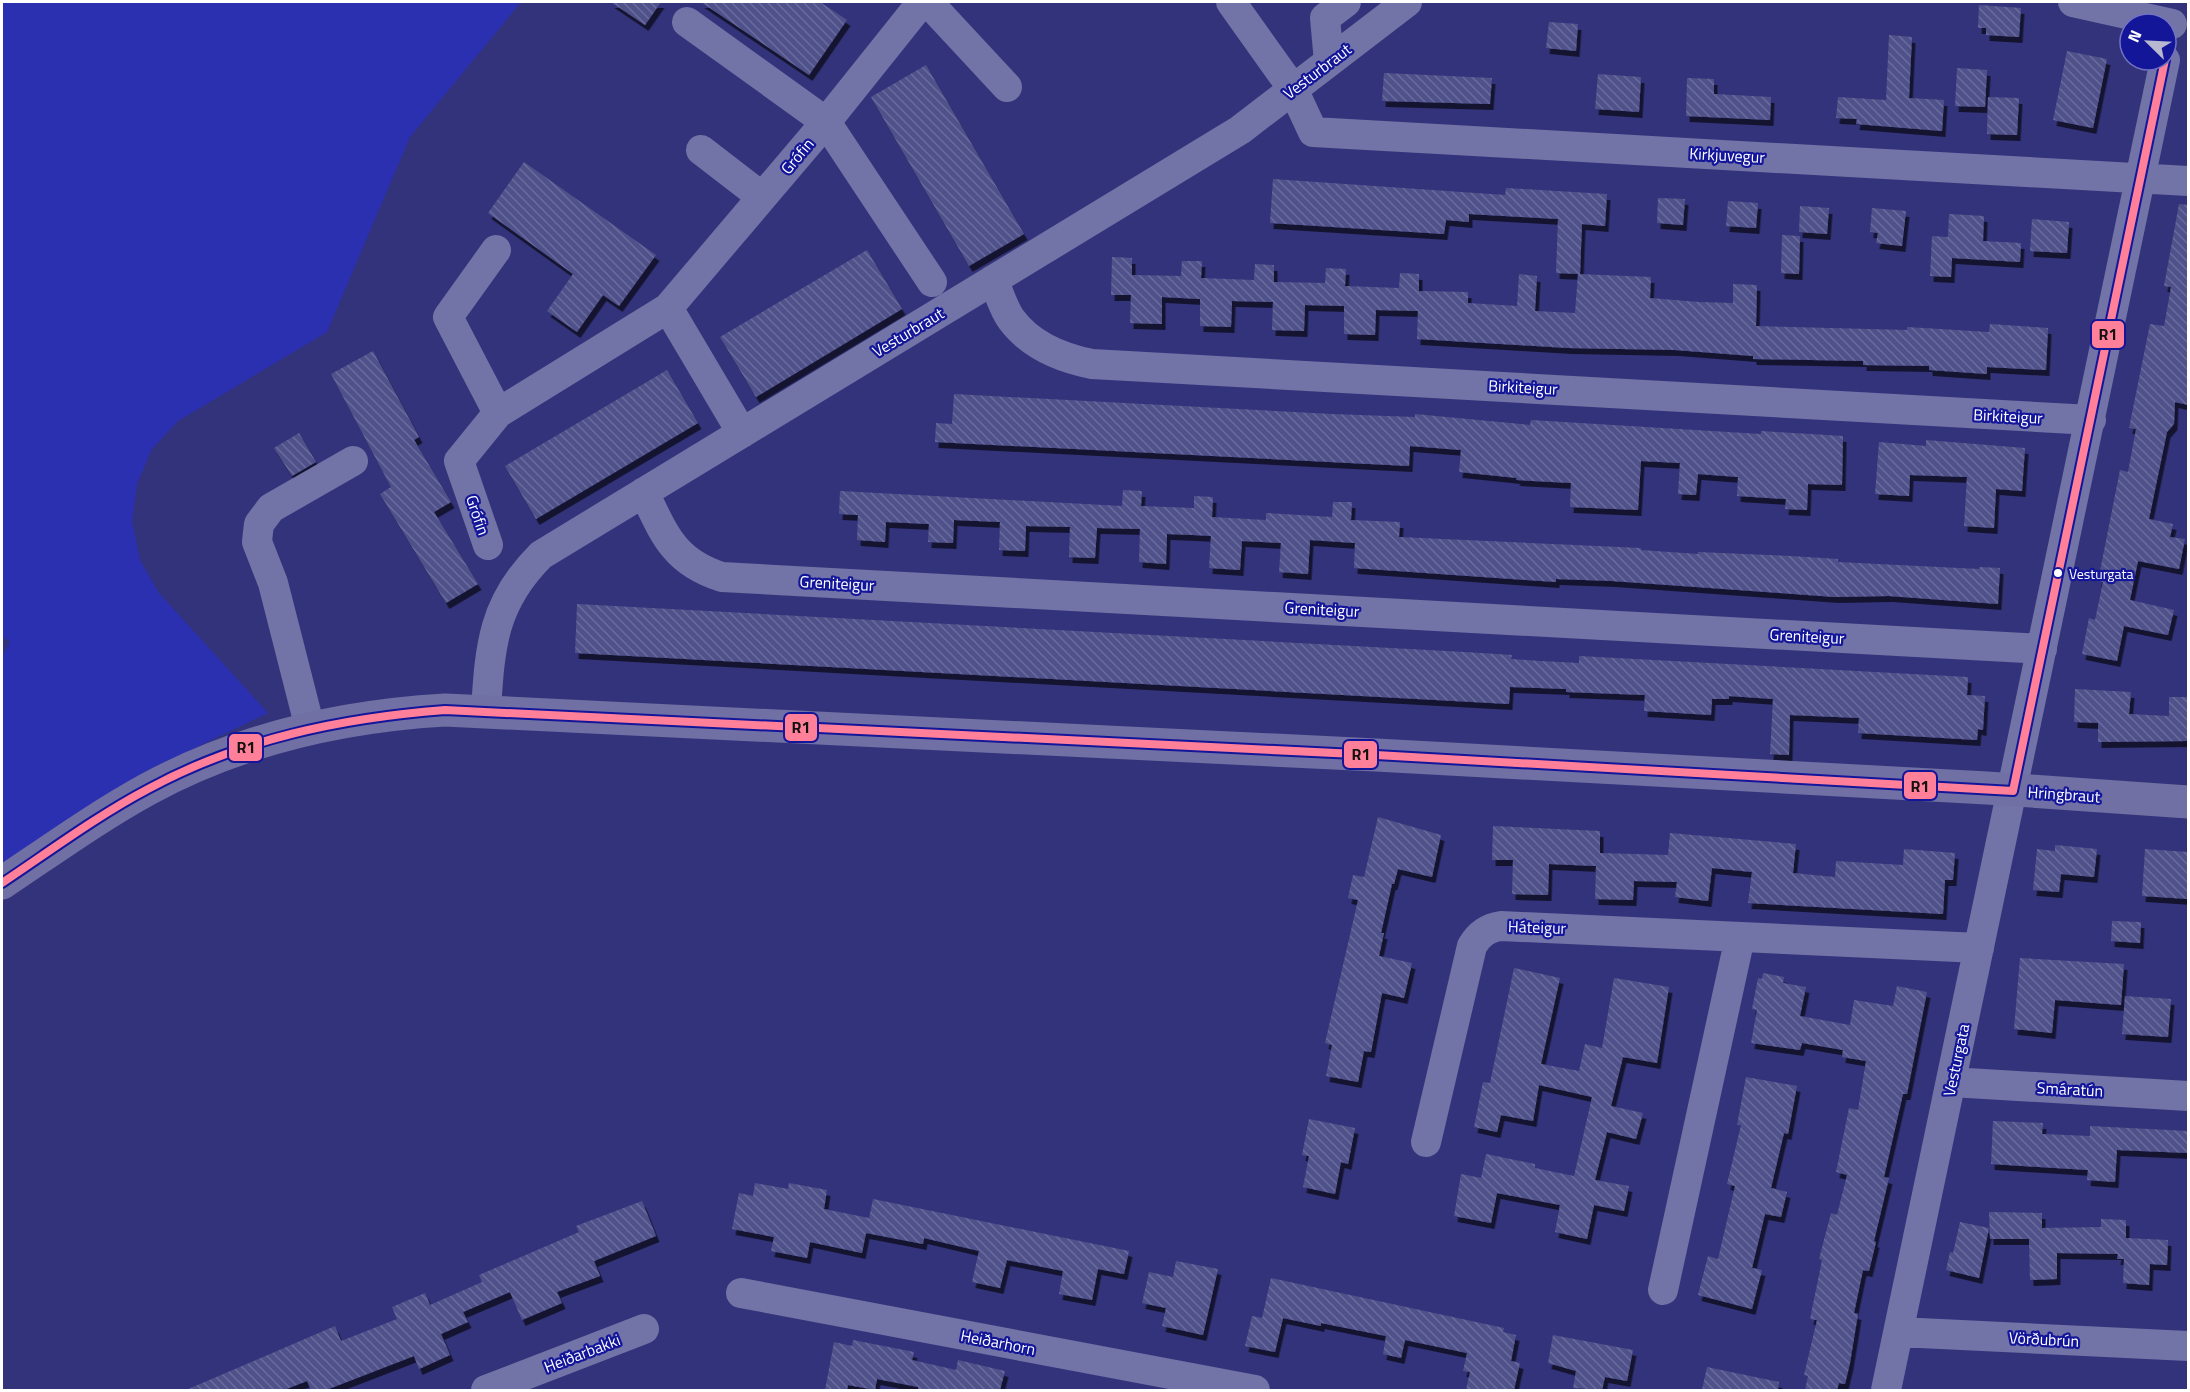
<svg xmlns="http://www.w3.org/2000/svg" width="2190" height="1392" font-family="'Titillium Web',sans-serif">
<defs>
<pattern id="building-back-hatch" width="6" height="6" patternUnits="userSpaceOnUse" patternTransform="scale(1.5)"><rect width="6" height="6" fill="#50518a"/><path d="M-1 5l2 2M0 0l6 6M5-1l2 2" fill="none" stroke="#6a6b9c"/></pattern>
<filter id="shadow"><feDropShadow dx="3.5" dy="6" stdDeviation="0" flood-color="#0009"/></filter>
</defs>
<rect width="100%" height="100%" fill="#33337b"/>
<path fill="#2b30b1" d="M2,2H521L410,137L327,332L178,421L152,449L137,484L132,522L140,560L159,593L268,713L149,770L2,864V657L10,641L2,637Z"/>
<path fill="url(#building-back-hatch)" filter="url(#shadow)" d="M611,2H661L645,25Z
M701,2H820L847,20L809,75Z
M1979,5L2021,8L2019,37L1986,35V28H1978Z
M1549,22L1578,24L1576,51L1546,48Z
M1889,35L1912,37L1909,98L1944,100L1942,131L1856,124L1857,119L1836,118L1838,97L1886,100Z
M2067,51L2107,59L2093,128L2053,120Z
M926,65L1024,234L969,266L871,97Z
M1957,68L1987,70L1985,107L1955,106Z
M1384,73L1492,78L1490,104L1382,101Z
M1598,74L1641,77L1639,112L1595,109Z
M1687,78L1714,79V94L1771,97L1770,120L1686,116Z
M1988,97L2019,98L2017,135L1987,134Z
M524,162L656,255L619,306L603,295L577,332L547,311L573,274L488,213Z
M1273,179L1505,195L1506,188L1607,194L1605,226L1582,224L1580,274L1556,273L1558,219L1469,214V222L1446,220L1444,234L1270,223Z
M1658,198L1685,199L1683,225L1657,223Z
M1728,201L1758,203L1756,228L1726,226Z
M2179,204L2188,205V405L2175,402L2174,424L2167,432L2149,519L2173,524L2170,537L2185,539L2179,569L2138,561L2130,600L2174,610L2168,635L2124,626L2117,661L2082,654L2089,618L2095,620L2103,582L2098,581L2120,470L2128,472L2136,429L2129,428L2150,324L2164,326L2171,287L2164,286Z
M1800,206L1829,208L1827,234L1799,232Z
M1872,208L1906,211L1902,246L1876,243L1878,233L1870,232Z
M1949,214L1984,216L1983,241L2021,243L2020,262L1952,258L1951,277L1930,276L1932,236L1948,237Z
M2032,219L2069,222L2067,253L2030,251Z
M1782,235L1800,236L1799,274L1781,273Z
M867,250L902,309L756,397L720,337Z
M1112,257L1132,258V275L1181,276L1182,261H1202L1201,278L1254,280L1255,264L1274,265V282L1325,283L1326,268L1346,269L1345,286L1399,288L1400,273L1419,274V291L1468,292V303L1517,306L1519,274L1537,276L1535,311L1575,313L1578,274L1651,277L1650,298L1699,302L1733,303V284L1757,285L1756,326L1907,330V327L1989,332L1990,324L2048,328L2046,370L1987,367V374L1929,370V366L1863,365V361L1753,359V356L1675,350L1568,348L1417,339L1418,311L1376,310L1375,335L1344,334V306L1305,305L1304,331L1272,330L1273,302L1232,301L1231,327L1200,326V299L1162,297V324L1130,323L1131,295H1111Z
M373,351L419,437L414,440L451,502L434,512L478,584L446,603L380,494L391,487L331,374Z
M667,370L698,423L536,519L505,466Z
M954,394L1332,414L1415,417V414L1530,425L1531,420L1761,434V431L1843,436L1842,485L1808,484L1807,510L1785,509L1786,499L1737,496L1738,477L1698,474L1696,495L1678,494L1680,463L1641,461L1638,510L1570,507L1571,483L1516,480L1517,478L1459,472L1461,450L1410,446L1409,466L935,442L936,423L952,424Z
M299,433L316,462L292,476L274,448Z
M1926,440L2025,448L2022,491L1996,489L1994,528L1964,526L1967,477L1910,475L1909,496L1875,494L1879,442L1926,446Z
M1123,490L1142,491L1141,506L1194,508V496L1213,497L1212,517L1266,520V513L1332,517L1333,502H1352L1351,520L1400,522L1399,537L1641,548V550L1698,554V552L1791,556L1838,559V562L1979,569L1980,567L2000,568L1998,604L1889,596L1835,597L1612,581L1556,579V582L1354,568L1355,543L1310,540L1308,574L1279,572L1281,543L1242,541L1240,570L1209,568L1211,536L1193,535L1167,534L1166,564L1139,562L1140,529L1097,528L1095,558L1069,557L1070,527L1026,526L1025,551L999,550L1000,522L954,520L953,543L928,542L929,524L886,522L885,542L857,540L858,515L839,514L840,491L1122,506Z
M577,604L1465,652L1512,655L1511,659L1541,661L1579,663V656L1968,677L1967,695L1985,696L1983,730L1978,729L1977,740L1858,733L1859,718L1790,715L1789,755L1770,754L1773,699L1729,696V699H1712L1711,715L1644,711L1645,695L1566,692V689L1510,687L1509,704L575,653Z
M2075,689L2131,692L2129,714L2169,716V697H2188V741L2098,742V723L2074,722Z
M1378,817L1441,835L1432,877L1398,869L1394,884H1392L1381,933H1384L1379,956L1412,963L1404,998L1382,993L1371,1052L1364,1051L1358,1082L1326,1076L1332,1045L1325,1043L1358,900L1348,898L1353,875L1364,877Z
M1493,826L1600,831V853L1668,855L1670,833L1796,844L1793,873L1835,877L1836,861L1903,865L1904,849L1955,853L1953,880H1945L1943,914L1748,903L1752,872L1712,868L1708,901L1675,897L1677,882L1634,881L1633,900L1595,899L1596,866L1549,864L1548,895L1512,894L1513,860H1492Z
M2055,845L2097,849L2094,877L2061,874L2059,892L2033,890L2037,849L2055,851Z
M2145,849L2188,852V899L2142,896Z
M2112,921L2141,922L2140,943L2111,941Z
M2020,958L2124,964L2121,1005L2055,1000L2052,1033L2014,1029Z
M1514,968L1560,978L1541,1064L1579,1071L1585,1044L1602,1048L1614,978L1669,987L1657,1063L1623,1057L1611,1106L1643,1113L1636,1139L1607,1132L1595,1180L1629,1186L1624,1211L1594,1205L1587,1239L1555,1232L1560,1205L1497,1193L1491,1223L1454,1216L1461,1174L1481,1178L1486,1154L1535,1164V1168L1574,1176L1592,1097L1539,1085L1533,1121L1501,1115L1497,1132L1474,1127L1483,1082L1490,1083Z
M1763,973L1784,977L1783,983L1806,987L1800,1016L1850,1025L1854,1000L1893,1006L1897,986L1927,992L1907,1094H1903L1884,1177L1889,1178L1874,1241L1876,1242L1869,1271L1863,1270L1854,1313L1858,1314L1850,1363L1845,1384L1839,1383L1837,1390H1805L1808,1376L1804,1375L1817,1320L1810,1319L1822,1260L1819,1259L1831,1213L1837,1215L1847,1175L1836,1172L1849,1108L1858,1110L1866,1061L1842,1057L1843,1050L1802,1043L1800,1050L1751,1043L1757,1010L1752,1009L1758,978L1762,979Z
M2125,996L2171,999L2168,1037L2122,1034Z
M1746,1077L1797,1086L1788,1134L1784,1133L1771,1188L1787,1192L1781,1217L1765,1214L1752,1268L1762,1270L1752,1309L1698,1295L1708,1256L1718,1259L1735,1186L1727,1184L1741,1125H1737Z
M1309,1119L1355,1128L1348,1164L1341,1162L1335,1194L1303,1187L1309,1156L1302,1155Z
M1993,1121L2043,1123L2042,1134L2090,1136V1126L2188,1131V1153L2117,1150L2115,1182L2087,1180L2088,1170L1991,1164Z
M755,1183L788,1189L789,1183L827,1190L824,1209L869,1218L862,1253L810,1242L807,1258L771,1251L774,1237L732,1229L739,1193L753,1196Z
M873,1199L1129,1251L1124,1274L1098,1269L1092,1300L1059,1294L1063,1271L1007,1260L1000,1288L972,1282L979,1251L924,1238L923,1244L866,1233Z
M642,1201L656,1236L594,1261L600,1276L557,1292L562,1303L522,1320L510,1292L463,1312L468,1322L441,1334L450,1355L419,1369L414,1356L326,1390H311L307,1381L284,1390H186L335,1326L341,1341L397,1319L392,1307L425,1293L430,1305L482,1282L479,1275L579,1232L576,1226Z
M1989,1212L2042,1213V1228L2101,1227V1219L2126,1220V1238L2168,1240L2167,1265L2150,1264L2149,1285L2123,1283L2124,1259H2117L2118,1254L2057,1253V1279L2030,1280L2029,1239H1990Z
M1960,1222L1989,1228L1979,1278L1946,1270L1950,1252L1953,1253Z
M1176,1261L1218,1269L1203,1335L1162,1326L1166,1308L1142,1303L1149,1272L1173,1277Z
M1271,1278L1504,1328L1503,1332L1516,1335L1511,1361L1520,1363L1514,1390H1466L1470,1372L1463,1371L1467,1353L1405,1340L1401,1358L1383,1354L1386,1336L1321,1323V1326L1283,1318L1275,1352L1245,1346L1252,1316L1262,1318Z
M1553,1335L1633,1350L1627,1381L1605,1377L1602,1390L1573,1388L1576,1371L1548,1363Z
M853,1340L914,1352L912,1360L956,1370L958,1360L1005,1371L1000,1390H918V1387L877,1379L875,1390L848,1385L847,1390H825L834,1342L852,1346Z
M1707,1367L1779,1382L1778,1390H1702Z"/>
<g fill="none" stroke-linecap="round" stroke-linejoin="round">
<path stroke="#7273a6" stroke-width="30" d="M928,2L1007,87
M1231,2L1293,89L1313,132L2188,181
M2073,2L2172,24
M687,22L826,122L932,282
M1329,62L1325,18L1346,2
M701,150L762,197
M496,250L448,317L498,413
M993,280C999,292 1003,308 1011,319C1030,345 1062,358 1092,364L2091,420
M668,308L742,433
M644,492C664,534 674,562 722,577L2042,649
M488,545L459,461L498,413L668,308L826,122L922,2
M486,710C490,645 493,603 541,555L1240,130L1407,2
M310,728L273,583L257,542L258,532L259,524L271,508L353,461
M1951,1082L2188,1096
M1426,1142L1472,946C1479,934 1487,928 1501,926L1979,948
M1663,1290L1740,937
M741,1293L1255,1390
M1899,1332L2188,1346
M486,1390L644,1329
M1886,1390L2165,60"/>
<path stroke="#7070a4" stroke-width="33" d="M2,883C50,851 97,817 148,789C240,739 341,716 445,710L1376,755L1987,788L2188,802"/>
<g stroke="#14169a" stroke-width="12">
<path id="bus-1" d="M2,883C50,851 97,816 148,789C240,739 341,718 445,710L1376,755L2013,791L2165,60"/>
</g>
<use href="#bus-1" stroke="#ff8098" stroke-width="8"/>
</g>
<circle fill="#fff" stroke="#14169a" stroke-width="2" cx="2058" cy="573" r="5"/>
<g text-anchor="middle" stroke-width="4.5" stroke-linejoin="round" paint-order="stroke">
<g font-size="14" fill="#fff" stroke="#14169a" text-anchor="start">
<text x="2069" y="579">Vesturgata</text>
</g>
<g font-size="16" fill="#fff" stroke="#14169a">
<text transform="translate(1317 71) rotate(-37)" y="6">Vesturbraut</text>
<text transform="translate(1727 155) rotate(3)" y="6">Kirkjuvegur</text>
<text transform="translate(797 156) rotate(-50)" y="6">Grófin</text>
<text transform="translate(908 332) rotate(-31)" y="6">Vesturbraut</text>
<text transform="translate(1523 387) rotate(3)" y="6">Birkiteigur</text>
<text transform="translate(2008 416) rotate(3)" y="6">Birkiteigur</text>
<text transform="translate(478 515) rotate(71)" y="6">Grófin</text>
<text transform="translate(837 583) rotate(3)" y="6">Greniteigur</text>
<text transform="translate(1322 609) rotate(3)" y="6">Greniteigur</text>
<text transform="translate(1807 636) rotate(3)" y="6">Greniteigur</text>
<text transform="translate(2064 794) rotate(4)" y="6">Hringbraut</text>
<text transform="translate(1537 927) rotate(2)" y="6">Háteigur</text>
<text transform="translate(1956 1060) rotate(-78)" y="6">Vesturgata</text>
<text transform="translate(2070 1089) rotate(3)" y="6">Smáratún</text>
<text transform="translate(2044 1339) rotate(3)" y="6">Vörðubrún</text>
<text transform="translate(998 1342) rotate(11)" y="6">Heiðarhorn</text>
<text transform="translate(582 1353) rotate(-21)" y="6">Heiðarbakki</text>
</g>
</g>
<g stroke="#14169a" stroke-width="2">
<rect x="2091" y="320" width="34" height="29" rx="6" fill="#ff8098"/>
<rect x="784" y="713" width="34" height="29" rx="6" fill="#ff8098"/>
<rect x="228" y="733" width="35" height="29" rx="6" fill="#ff8098"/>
<rect x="1343" y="740" width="35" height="29" rx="6" fill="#ff8098"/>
<rect x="1903" y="771" width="34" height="29" rx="6" fill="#ff8098"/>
</g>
<g font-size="16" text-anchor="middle" font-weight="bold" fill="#111">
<text x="2108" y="340">R1</text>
<text x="801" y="733">R1</text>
<text x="246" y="753">R1</text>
<text x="1361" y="760">R1</text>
<text x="1920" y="792">R1</text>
</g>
<rect width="2190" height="1392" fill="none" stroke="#ffffff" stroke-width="6"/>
<g transform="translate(2148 42) rotate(294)"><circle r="28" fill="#14169a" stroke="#7273c2" stroke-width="1.5"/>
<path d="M0-4.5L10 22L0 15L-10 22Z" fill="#b8b8d1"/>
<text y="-9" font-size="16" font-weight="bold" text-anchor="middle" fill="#ffffff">N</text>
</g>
</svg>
